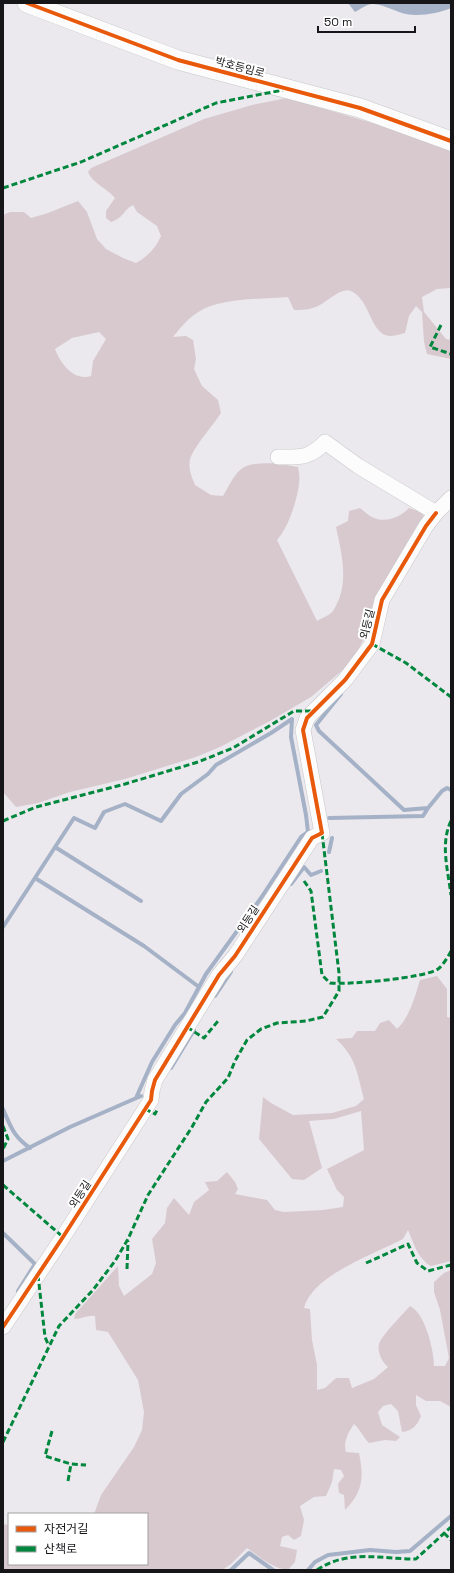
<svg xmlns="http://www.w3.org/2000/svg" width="454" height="1573" font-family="'Space Grotesk','Noto Sans KR',sans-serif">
<rect width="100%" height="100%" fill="#ebe9ed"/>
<path fill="#d8c9cf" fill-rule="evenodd" d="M287,98L379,125L451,151V288L437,289L422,297L424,312L446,339L451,340V359L427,354L424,342L422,312L416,306L409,316L405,333C400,334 394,336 390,336C370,335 371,300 351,291C341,287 326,303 318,306C310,310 302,310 294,310L288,297C263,299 221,298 200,311C189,317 181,327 173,337L186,336L193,340L196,359L194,369L202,386L218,400L221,413C214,424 192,449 190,460C188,469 192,477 195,485L211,495L223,496C228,488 233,476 240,470C253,459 283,464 298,467C299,473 300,478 299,484C297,501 288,528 277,540L317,621C322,618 330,615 333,611C350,585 342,555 336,527L348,521L349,511L360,508C364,511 369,516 374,518C387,523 400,517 409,508L423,513L424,522L357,652L344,669L311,697L270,721L220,747L196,757L125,779L70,792L38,803L16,807L3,792V215L10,212H24L31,218L48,213L78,201L87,212L97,239L106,249L123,258L136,263C148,256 156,248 161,236L157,226L137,212L133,205C123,210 124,218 111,222L106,218V211L115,198C108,189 92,183 88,172L91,168L204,119L252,105ZM99,332L106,339L93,361L91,376C73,381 61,364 55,349L72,338Z
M437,976L447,989V1017L451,1018V1261L431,1266C417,1258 414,1243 408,1230L403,1239C375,1254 312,1275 304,1308L310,1309L312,1340L317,1365V1390L325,1388L336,1378H349L352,1388L374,1379L388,1367C382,1362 377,1352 379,1344C381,1336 403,1314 410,1306C425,1313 434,1350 434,1366H445L449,1358L440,1310L434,1292V1282L444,1273L451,1270V1407L440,1401H426L416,1395V1405L421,1416C417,1425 413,1431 402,1432L398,1411L391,1404L383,1406L378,1412L382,1425L400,1437L396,1441L385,1440L369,1443C363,1437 360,1429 354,1424C348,1433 343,1442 346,1452L359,1453C364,1477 363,1492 345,1510L344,1495L339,1493L338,1484L344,1476L341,1470L334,1469L332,1482L326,1496L314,1497L300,1506L304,1520L301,1536L294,1540L288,1535L282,1537L280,1546L297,1550L295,1562L288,1570C271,1568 260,1557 247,1548L231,1564L222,1570H3V1524L9,1525V1564H147V1514H94L101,1495L134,1447L142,1430L144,1412L138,1380L108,1332L96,1330L95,1316C88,1315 82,1319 74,1319L75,1314L118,1266L119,1286L124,1296L152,1274L156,1263L152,1239L165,1223L167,1208L174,1198L189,1215L194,1202L209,1190L205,1182L217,1181L227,1172L235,1182L238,1189L235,1194L267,1200L275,1210L284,1212L323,1210L343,1207L344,1197L337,1190L327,1169L364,1150L361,1111L334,1119L309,1121L322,1168L304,1180L292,1179L259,1139L263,1097L271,1103L293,1115L332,1113L356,1106L364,1099C357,1074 357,1058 336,1039L352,1038L357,1031H375L380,1023L389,1020L397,1029C410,1017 415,996 420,980Z"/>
<path fill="#a4b1c6" d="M348,3H451V8C437,14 413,18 399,12C391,9 381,4 372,4C367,4 359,10 355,12Z"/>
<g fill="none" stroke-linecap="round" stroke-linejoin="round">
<path stroke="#a4b1c6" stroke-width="4" d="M341,694L316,725L319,731L404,810L428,808L442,791L447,788L451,790
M329,818L423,816L428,808
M55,847L141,901
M329,852L332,838
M35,878L144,946L199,987
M291,884L304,867L311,875L321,871
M3,927L74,818L95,828L104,812L125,804L161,821L181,794L208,774L216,765L271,733L292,719L291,737L306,815L308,832L301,837L261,898L206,974L185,1013L175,1025L152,1062L136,1098
M215,996L231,972
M171,1068L194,1030
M3,1109C11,1127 13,1136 30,1148
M3,1161L70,1127L141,1096
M3,1233L35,1264L18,1291
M231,1570L249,1553L273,1570
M308,1570L315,1562L328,1555L370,1550L396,1552L410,1551L451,1516"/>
<g stroke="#c7c6c9" stroke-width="16">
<path id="minor" d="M278,457C300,457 309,459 325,442L358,466L436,513L451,498
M3,1327L63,1237L151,1100L152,1091L155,1080L219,975L235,956L312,838L322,833L303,730L307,718L345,680L372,644L382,600L426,526L436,513"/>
</g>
<g stroke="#c7c6c9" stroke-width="20">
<path id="tertiary" d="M27,3L178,60L360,108L451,141"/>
</g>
<use href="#minor" stroke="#fcfcfc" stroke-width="15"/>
<use href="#tertiary" stroke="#fcfcfc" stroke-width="19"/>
<path stroke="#00873e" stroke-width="3" stroke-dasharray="6 3" stroke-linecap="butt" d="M3,188L81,162L216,103L283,90
M441,325L430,347L451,354
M372,644L406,663L451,697
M3,821L36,807L125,784L198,762L233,748L294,711H314
M451,821C440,844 448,870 451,895
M304,881L311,891L322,975L330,983C347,985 425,978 438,969C443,965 448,957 451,951
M187,1027L204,1038L218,1021
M145,1109L155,1114L158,1108
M3,1126L8,1139L3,1149
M3,1185L63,1237
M366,1263L408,1244L417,1263L428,1271L451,1265
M127,1269L128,1241
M38,1275L45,1337L49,1346
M52,1431L45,1456L71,1464L86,1465
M3,1442L59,1326L93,1290L115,1261L128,1239L148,1195L192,1127L206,1102L228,1078L235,1061L247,1040L261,1029L277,1023L306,1021L323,1017L339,991V973L322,833
M68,1481L71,1464
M444,1533L451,1540
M317,1570C348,1549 381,1559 416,1559L451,1527"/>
<g stroke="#fff" stroke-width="6">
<path id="cycleway" d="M27,3L178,60L360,108L451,141
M3,1327L63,1237L151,1100L152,1091L155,1080L219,975L235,956L312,838L322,833L303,730L307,718L345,680L372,644L382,600L426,526L436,513"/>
</g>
<use href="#cycleway" stroke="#e8590c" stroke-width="4"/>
</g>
<g text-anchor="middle" stroke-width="4" stroke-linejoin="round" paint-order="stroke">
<g font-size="11" fill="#161518" stroke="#fff">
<text transform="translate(240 67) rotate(15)" y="4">박호등임로</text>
<text transform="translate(367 624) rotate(-76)" y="4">외등길</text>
<text transform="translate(248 919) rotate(-57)" y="4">외등길</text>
<text transform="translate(80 1194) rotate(-57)" y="4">외등길</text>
</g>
</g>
<rect width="454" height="1573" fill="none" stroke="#161518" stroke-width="8"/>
<rect x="8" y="1513" width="140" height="52" fill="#ffffff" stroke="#a2a1a3"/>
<rect x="16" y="1526" width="20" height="6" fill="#e8590c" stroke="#a2a1a3"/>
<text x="44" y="1533" font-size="12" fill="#161518">자전거길</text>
<rect x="16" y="1546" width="20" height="6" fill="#00873e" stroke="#a2a1a3"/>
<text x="44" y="1553" font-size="12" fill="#161518">산책로</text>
<path d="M318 26v6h97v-6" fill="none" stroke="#161518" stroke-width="2"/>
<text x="324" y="26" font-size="12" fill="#161518" stroke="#ffffff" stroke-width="3" paint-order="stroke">50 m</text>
</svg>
